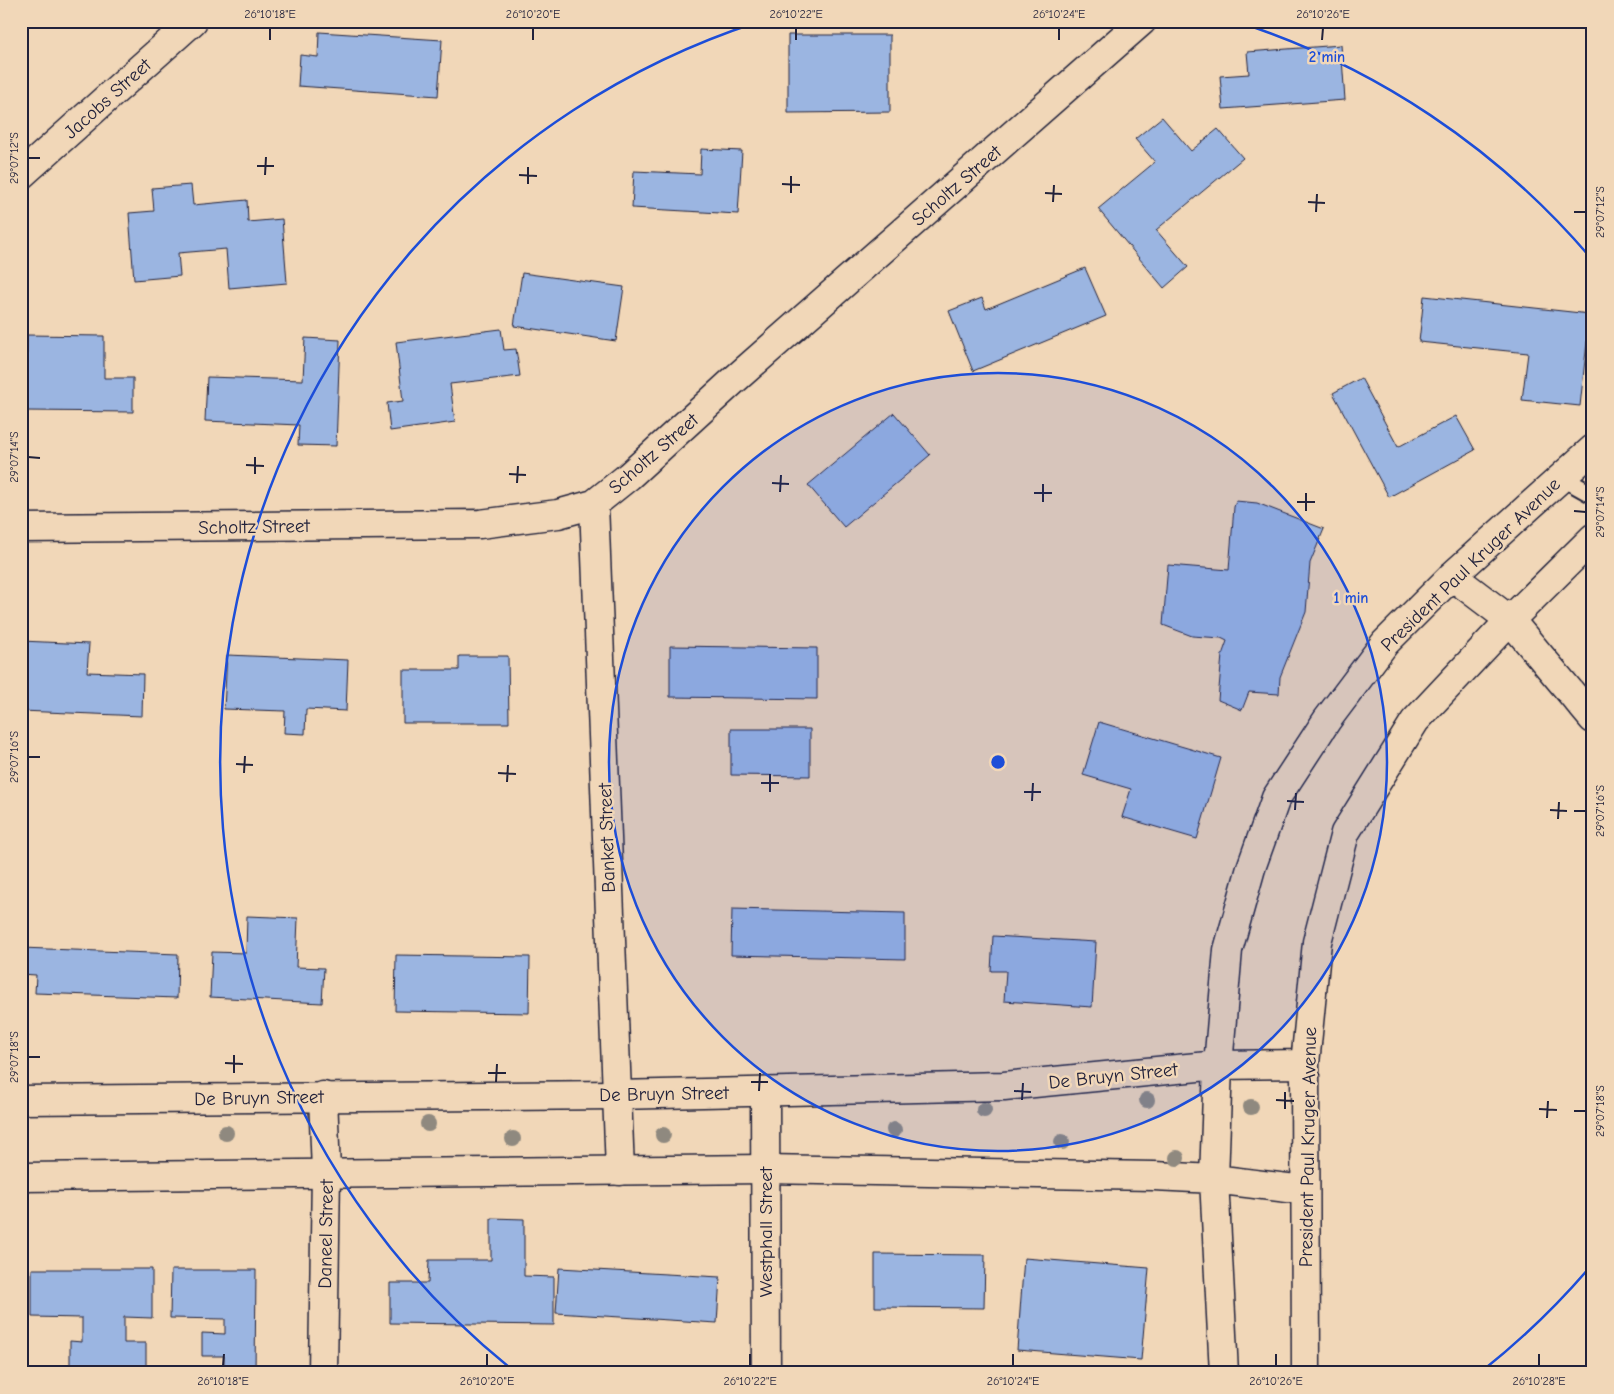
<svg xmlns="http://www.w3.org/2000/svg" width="1614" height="1394" font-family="'Comic Neue',sans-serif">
<rect width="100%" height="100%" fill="#f1d7b8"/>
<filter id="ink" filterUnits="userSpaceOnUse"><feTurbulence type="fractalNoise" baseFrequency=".02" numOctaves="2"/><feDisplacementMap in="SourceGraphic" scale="10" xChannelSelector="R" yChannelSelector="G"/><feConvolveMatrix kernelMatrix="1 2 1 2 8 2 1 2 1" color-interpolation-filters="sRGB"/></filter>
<g filter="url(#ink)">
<path fill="#9bb5e1" stroke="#22223b" d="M1423,21H1487V25Z
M319,32L442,40L438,96L298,86L300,55L318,57Z
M788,35H890V112L788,113Z
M1341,45L1345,100L1223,109L1220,76L1249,74L1247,52Z
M1162,117L1191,151L1218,129L1243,158L1156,230L1188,267L1164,288L1098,209L1155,162L1135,139Z
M701,149L742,151L738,214L632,208L634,171L700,174Z
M191,185L193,205L247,200L248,222L282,219L287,283L229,288L226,249L178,253L180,276L134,280L129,213L154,211L152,188Z
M1085,268L1106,316L973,371L949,311L982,298L986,309Z
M522,273L624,287L616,341L514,326Z
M1424,296L1590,314L1580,406L1522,400L1528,353L1419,342Z
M501,329L504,350L516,349L520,376L450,384L455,422L390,431L387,403L403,401L396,342Z
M27,335L104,336V378H133V412L26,411Z
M305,338L340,340L336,446L298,445L299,425L205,421L207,377L303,380Z
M1361,378L1398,447L1456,416L1475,450L1389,497L1333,393Z
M894,413L930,455L844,527L808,485Z
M1236,501L1257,503L1324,529L1310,563L1306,612L1280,677L1279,694L1249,692L1242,710L1218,700L1222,655L1227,641L1221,638L1192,636L1163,625L1168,565L1229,570L1234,507Z
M21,641L89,644L87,672L143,674L142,716L21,711Z
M670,646L817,648V699L670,697Z
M227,655L348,660L346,711L306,709L305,734L284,733L285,711L224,709Z
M459,656H508L509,723H403V670H459Z
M1099,722L1221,758L1197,839L1122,817L1131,789L1083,775Z
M731,729H810V776L731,775Z
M732,909L905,913V959L731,955Z
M247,916L298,918L296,967L324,968L322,1003L210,997L212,952L246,953Z
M993,936L1096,942L1092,1007L1004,1001L1006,971H991Z
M21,948L178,954L177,998L35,993L36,975L21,974Z
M396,955L530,957L529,1013L395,1011Z
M491,1218L524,1219V1276L554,1277V1325L390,1323V1283H428L429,1260H491Z
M875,1254L985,1255L984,1308L875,1307Z
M1024,1258L1149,1268L1141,1360L1017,1350Z
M559,1268L720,1277L717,1323L556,1313Z
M32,1269H152V1318L124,1317V1343H146V1372H70V1341L82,1342V1318L32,1317Z
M171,1270H256L255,1373H224V1356H202V1333L225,1334V1319L170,1318Z"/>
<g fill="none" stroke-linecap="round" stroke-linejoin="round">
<g stroke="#22223b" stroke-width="20">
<path id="service" d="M1561,477L1593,495"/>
</g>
<g stroke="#22223b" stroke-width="31">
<path id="minor" d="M21,175L193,21
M594,504L620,1171
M21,528L480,524L558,514L594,504L629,476L733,381L1142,21
M1452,576L1510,620L1593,719
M765,1092L766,1373
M323,1373L326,1172L323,1096"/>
</g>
<g stroke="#22223b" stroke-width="31">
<path id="tertiary" d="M21,1100L616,1095L1004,1086L1218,1065L1305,1064
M21,1177L765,1169L1154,1176L1214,1179L1304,1190
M1224,1373L1214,1179L1218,1065L1228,950L1251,868L1276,798L1327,720L1385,643L1452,576L1593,449
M1306,1373L1305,1064L1317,942L1345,833L1415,721L1510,620L1593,538"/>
</g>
<use href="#service" stroke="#f1d7b8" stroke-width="16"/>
<use href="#minor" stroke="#f1d7b8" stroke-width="28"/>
<use href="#tertiary" stroke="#f1d7b8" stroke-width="28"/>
</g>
<g fill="#8f897f">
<circle cx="1147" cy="1100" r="8"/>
<circle cx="1251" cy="1107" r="8"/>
<circle cx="984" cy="1110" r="8"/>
<circle cx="428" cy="1124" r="8"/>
<circle cx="894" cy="1130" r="8"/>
<circle cx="226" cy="1133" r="8"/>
<circle cx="663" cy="1135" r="8"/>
<circle cx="513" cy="1139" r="8"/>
<circle cx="1062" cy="1142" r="8"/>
<circle cx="1177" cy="1158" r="8"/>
</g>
</g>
<path fill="none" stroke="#22223b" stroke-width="2" d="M270,40V28M533,40V28M796,40V28M1059,40V28M1322,40L1323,28M28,158H40M257,166H274M265,175L266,157M519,175L537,176M528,184V167M782,184L800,185M791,193V176M1045,193L1062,194M1053,202L1054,185M1308,202L1325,203M1316,212L1317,194M1574,212H1586M28,457L40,458M246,465L264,466M255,474V457M509,474L526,475M517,483L518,466M772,483L789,484M780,492L781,475M1034,493H1052M1043,502V484M1297,502H1315M1306,511V493M1574,511L1586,512M28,757H40M236,764L253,765M244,773L245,756M498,773L516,774M507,782L508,765M761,783H779M770,792V774M1024,792H1041M1032,801L1033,783M1287,801L1304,802M1295,810L1296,793M1550,810L1567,811M1574,811H1586M1558,819L1559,802M28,1057H40M225,1063L243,1064M234,1073V1055M488,1073H506M496,1082L497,1064M751,1082H768M759,1091L760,1073M1014,1091L1031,1092M1022,1100L1023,1083M1276,1100L1294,1101M1285,1109V1092M1539,1109L1557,1110M1574,1111H1586M1547,1118L1548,1101M223,1366L224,1354M487,1366V1354M750,1366V1354M1013,1366V1354M1276,1366V1354M1539,1366V1354"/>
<circle cx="998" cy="762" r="389" fill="#1d4ed8" fill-opacity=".12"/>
<g fill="none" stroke="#1d4ed8" stroke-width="2.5">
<circle cx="998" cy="762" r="389"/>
<path d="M1590 1267A778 778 0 0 1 1482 1371M514 1371A778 778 0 0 1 758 22M1238 22A778 778 0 0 1 1590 257"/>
</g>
<g text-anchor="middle" stroke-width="5" stroke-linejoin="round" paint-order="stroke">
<g font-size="19" fill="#22223b" stroke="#f1d7b8">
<text transform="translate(107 98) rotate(-42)" y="7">Jacobs Street</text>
<text transform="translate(956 185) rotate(-41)" y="7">Scholtz Street</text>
<text transform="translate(653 453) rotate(-41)" y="7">Scholtz Street</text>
<text transform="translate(254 526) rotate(-1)" y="7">Scholtz Street</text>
<text transform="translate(1470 564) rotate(-44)" y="7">President Paul Kruger Avenue</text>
<text transform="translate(606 838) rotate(-92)" y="7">Banket Street</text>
<text transform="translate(1113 1075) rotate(-6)" y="7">De Bruyn Street</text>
<text transform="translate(664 1093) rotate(-1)" y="7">De Bruyn Street</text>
<text transform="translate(259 1097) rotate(-1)" y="7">De Bruyn Street</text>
<text transform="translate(1307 1147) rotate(-89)" y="7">President Paul Kruger Avenue</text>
<text transform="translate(765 1232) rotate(-90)" y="7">Westphall Street</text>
<text transform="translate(325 1234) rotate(-89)" y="7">Daneel Street</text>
</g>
</g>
<circle cx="998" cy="762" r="8" fill="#1d4ed8" stroke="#f1d7b8" stroke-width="2.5"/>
<g font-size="15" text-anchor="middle" font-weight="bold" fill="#1d4ed8" stroke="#f1d7b8" stroke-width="5" stroke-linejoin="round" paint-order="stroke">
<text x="1327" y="62">2 min</text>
<text x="1351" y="603">1 min</text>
</g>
<rect width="1614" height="1394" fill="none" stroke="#f1d7b8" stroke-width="55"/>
<rect x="28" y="28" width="1558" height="1338" fill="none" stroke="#22223b" stroke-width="2"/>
<g font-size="12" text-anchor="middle" fill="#22223b">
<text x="270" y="18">26°10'18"E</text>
<text x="533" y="18">26°10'20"E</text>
<text x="796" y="18">26°10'22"E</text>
<text x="1059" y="18">26°10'24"E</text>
<text x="1323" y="18">26°10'26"E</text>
<text transform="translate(14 158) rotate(-90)" y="4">29°07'12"S</text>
<text transform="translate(1600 212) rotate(-90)" y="4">29°07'12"S</text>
<text transform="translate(14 457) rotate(-90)" y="4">29°07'14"S</text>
<text transform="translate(1600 512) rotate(-90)" y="4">29°07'14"S</text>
<text transform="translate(14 757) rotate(-90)" y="4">29°07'16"S</text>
<text transform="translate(1600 811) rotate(-90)" y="4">29°07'16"S</text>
<text transform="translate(14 1057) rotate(-90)" y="4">29°07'18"S</text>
<text transform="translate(1600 1111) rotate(-90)" y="4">29°07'18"S</text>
<text x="223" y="1385">26°10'18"E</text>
<text x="487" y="1385">26°10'20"E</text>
<text x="750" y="1385">26°10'22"E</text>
<text x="1013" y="1385">26°10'24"E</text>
<text x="1276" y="1385">26°10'26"E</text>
<text x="1539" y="1385">26°10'28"E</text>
</g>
</svg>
